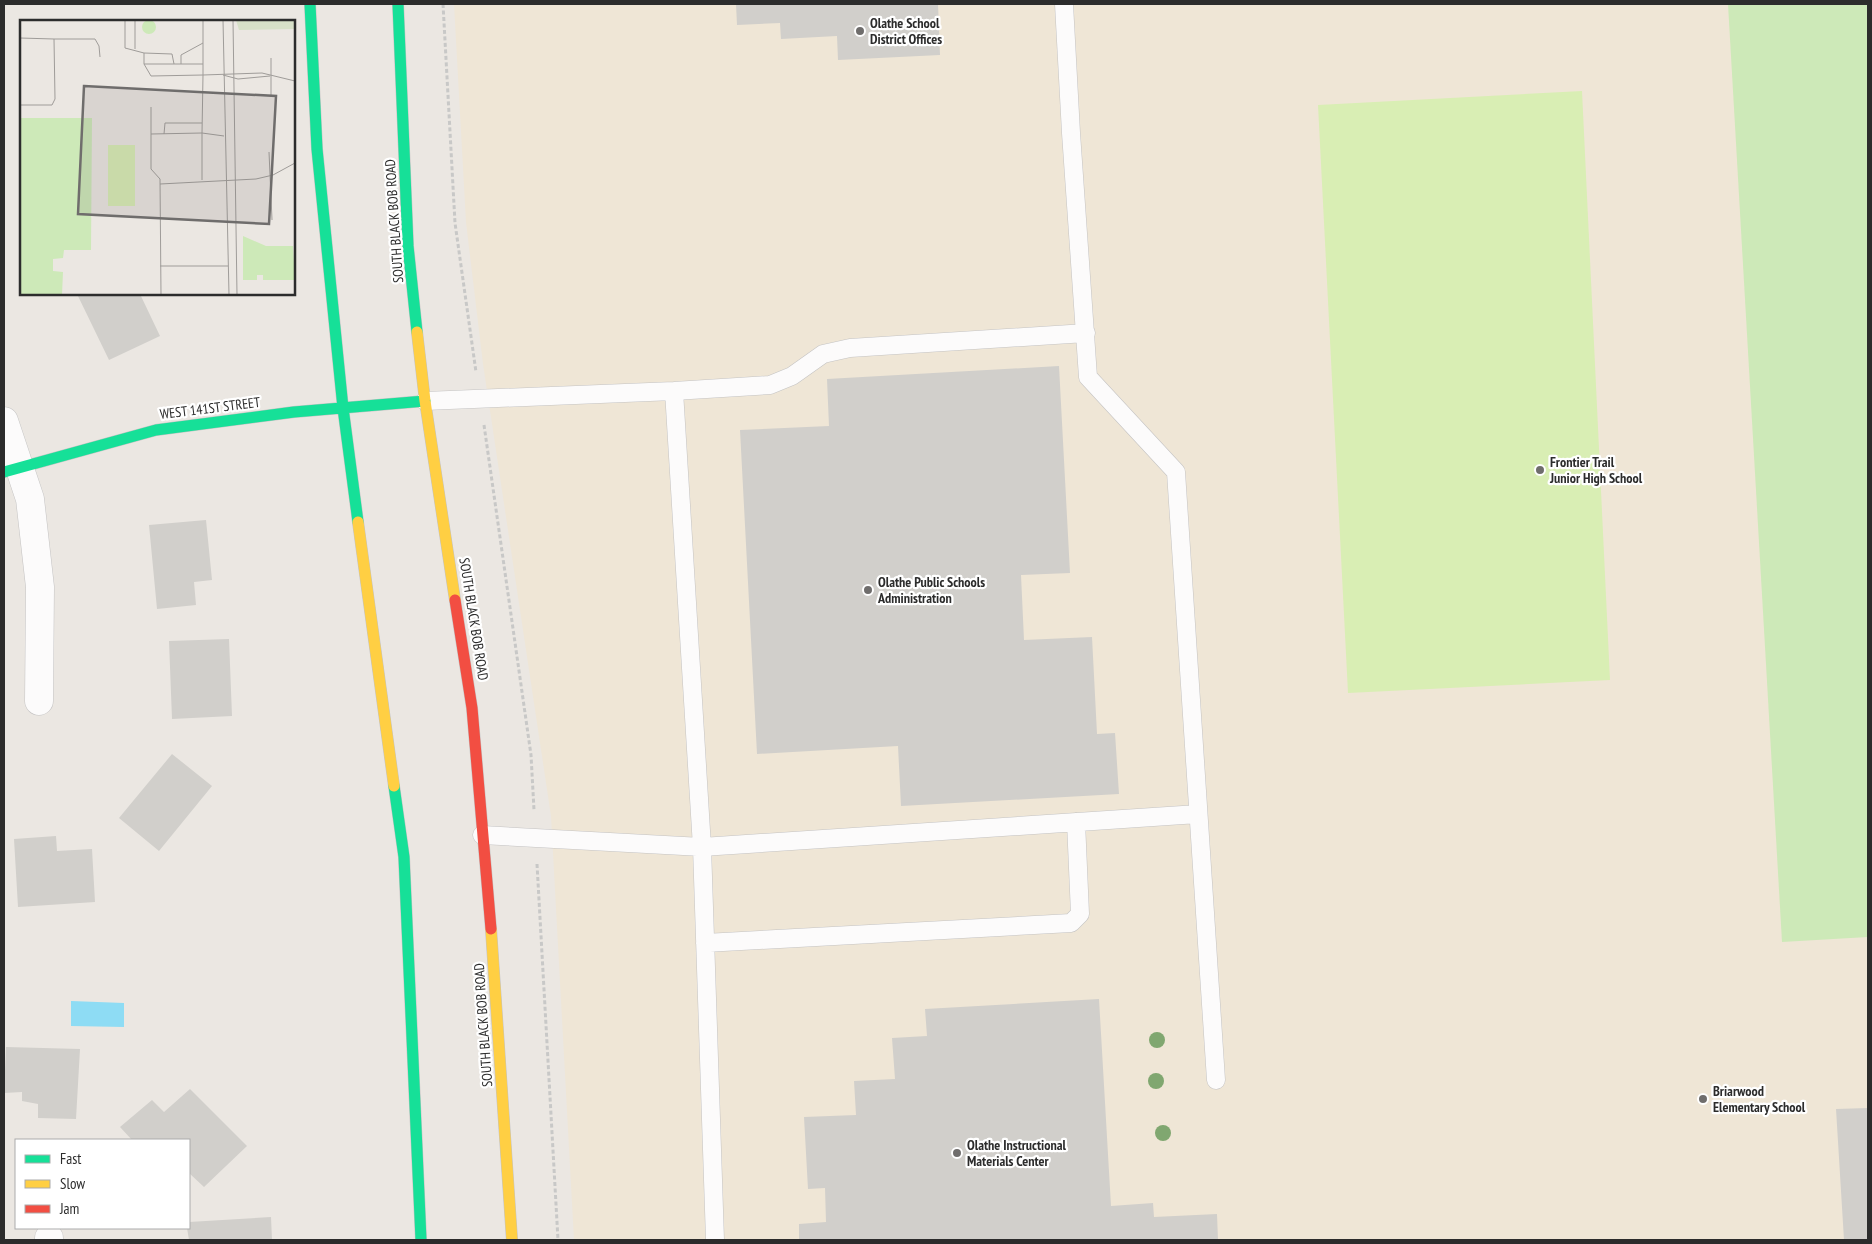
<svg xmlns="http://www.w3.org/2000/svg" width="1872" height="1244" font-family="'PT Sans Narrow',sans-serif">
<rect width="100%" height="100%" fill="#ebe7e2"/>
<path fill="#efe6d6" d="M454,4H1868V1240H574L551,816L483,364L466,222Z"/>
<path fill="#cde9b8" d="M1728,4H1868V937L1782,942Z"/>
<path fill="#d9eeb4" d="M1582,91L1610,680L1348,693L1318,105Z"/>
<path fill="#8edcf4" d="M71,1001L124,1003V1027L71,1026Z"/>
<path fill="#d1cfcb" d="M736,4H938L940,55L838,60L837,36L781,39L780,23L737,25Z
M77,294H140L160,336L109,360Z
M1059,366L1070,573L1021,575L1024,640L1092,637L1097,734L1115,733L1119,794L901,806L898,746L757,754L740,430L829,426L827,379Z
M206,520L212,580L194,582L196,605L157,609L149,525Z
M229,639L232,716L172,719L169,641Z
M172,754L212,786L159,851L119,818Z
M56,836L57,851L92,849L95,902L18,907L14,839Z
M1099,999L1111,1206L1153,1203L1154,1217L1217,1214L1218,1240H799V1224L826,1222L825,1188L808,1189L804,1117L856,1115L854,1081L895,1079L892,1038L927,1036L925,1009Z
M6,1047L80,1049L76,1119L38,1118V1104L22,1101V1092L4,1093Z
M190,1089L247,1146L204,1187L189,1173V1140H132L120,1127L152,1100L164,1112Z
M1868,1108V1240H1844L1836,1109Z
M271,1217L272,1240H189L187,1228L189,1222Z"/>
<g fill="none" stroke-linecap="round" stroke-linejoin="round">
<g stroke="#c4c3c3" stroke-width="19">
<path id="lane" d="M1064,4L1071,133L1088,377L1176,472L1216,1080
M425,401L674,391L770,385L792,376L823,354L850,348L1086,333
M482,835L702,847L674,391
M705,943L1071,923L1080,914L1076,822
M715,1240L702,847L1198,814"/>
</g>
<g stroke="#c4c3c3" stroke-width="29">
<path id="street" d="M4,421L30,499L40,587L39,701
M49,1238V1240"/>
</g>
<g stroke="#c4c3c3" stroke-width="12">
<path id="fast" d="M310,4L317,149L343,408L358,522
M398,4L408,246L417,332
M4,472L156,430L294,412L425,401
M394,786L404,857L421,1240"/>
</g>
<g stroke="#c4c3c3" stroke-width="12">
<path id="slow" d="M417,332L425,401L455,600
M358,522L394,786
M491,929L512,1240"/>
</g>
<g stroke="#c4c3c3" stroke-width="12">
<path id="jam" d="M455,600L472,708L491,929"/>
</g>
<path stroke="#c8c8c7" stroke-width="3" stroke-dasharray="4 2.5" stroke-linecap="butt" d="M443,4L455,223L476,372
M484,425L531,755L534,810
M537,864L558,1240"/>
<use href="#lane" stroke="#fcfbfb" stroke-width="18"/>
<use href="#street" stroke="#fcfbfb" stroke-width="28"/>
<use href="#fast" stroke="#16e098" stroke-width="11"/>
<use href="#slow" stroke="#ffcf43" stroke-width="11"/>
<use href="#jam" stroke="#f24e42" stroke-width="11"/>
</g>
<g fill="#80a770">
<circle cx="1157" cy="1040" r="8"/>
<circle cx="1156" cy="1081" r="8"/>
<circle cx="1163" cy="1133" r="8"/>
</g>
<g fill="#6f6d6c" stroke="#fff" stroke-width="2">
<circle cx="860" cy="31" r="5"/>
<circle cx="1540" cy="470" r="5"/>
<circle cx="868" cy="590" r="5"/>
<circle cx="1703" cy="1099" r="5"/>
<circle cx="957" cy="1153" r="5"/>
</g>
<g text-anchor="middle" stroke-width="4.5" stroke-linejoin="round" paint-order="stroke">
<g font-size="14" font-weight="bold" fill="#2c2c2c" stroke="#fff" text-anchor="start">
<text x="870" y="28">Olathe School<tspan x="870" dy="16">District Offices</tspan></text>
<text x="1550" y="467">Frontier Trail<tspan x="1550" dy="16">Junior High School</tspan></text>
<text x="878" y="587">Olathe Public Schools<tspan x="878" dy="16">Administration</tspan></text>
<text x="1713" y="1096">Briarwood<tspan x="1713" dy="16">Elementary School</tspan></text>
<text x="967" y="1150">Olathe Instructional<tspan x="967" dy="16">Materials Center</tspan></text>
</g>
<g font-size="14" fill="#2c2c2c" stroke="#fff">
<text transform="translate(394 221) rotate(-94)" y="5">SOUTH BLACK BOB ROAD</text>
<text transform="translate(210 408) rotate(-7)" y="5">WEST 141ST STREET</text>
<text transform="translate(474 619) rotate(81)" y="5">SOUTH BLACK BOB ROAD</text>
<text transform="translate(483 1025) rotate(-94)" y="5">SOUTH BLACK BOB ROAD</text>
</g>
</g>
<g transform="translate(20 20)">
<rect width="275" height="275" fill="#ebe7e2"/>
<path d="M122 7a7 7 0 1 1 14 0a7 7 0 1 1-14 0ZM0,98H72L71,230H44L43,238L33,239V251L43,252L42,275H0ZM223,216L246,226H273L275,260H243V255H237V260H223Z" fill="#cde9b8"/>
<path d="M216,0H275V9L219,10Z" fill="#d7e0c8"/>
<path d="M88,125H115V186H88Z" fill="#d9eeb4"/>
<path fill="none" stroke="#9f9c99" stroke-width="1" d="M105,0V28L124,33V44H183M115,0V29M203,0L209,275M213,0L217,275M0,18L34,19L35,79L32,85H0M34,19H75L79,26L80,37M124,33L152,34L154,44M251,38V77M124,44L131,56L183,55V0M161,44V35L183,23M203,55L218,59L250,56M131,87V149L140,159L141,275M131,114L182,113L183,55L242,53L275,61M144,114L145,103H182M249,132L252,200M182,160V113L204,116M140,164L236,159L253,155L275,143M140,246H208"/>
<path fill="#6f6d6c" fill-opacity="0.15" stroke="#6f6d6c" stroke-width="2.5" d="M64,66L256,76L249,204L58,194Z"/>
<rect width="275" height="275" fill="none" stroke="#2c2c2c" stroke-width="2.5"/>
</g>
<rect width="1872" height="1244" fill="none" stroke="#2c2c2c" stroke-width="10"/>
<rect x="15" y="1139" width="175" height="90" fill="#ffffff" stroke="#ababab"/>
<rect x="25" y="1155" width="25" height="8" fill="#16e098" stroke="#ababab"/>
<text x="60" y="1164" font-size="15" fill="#2c2c2c">Fast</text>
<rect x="25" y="1180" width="25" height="8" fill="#ffcf43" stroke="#ababab"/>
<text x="60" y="1189" font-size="15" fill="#2c2c2c">Slow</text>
<rect x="25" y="1205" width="25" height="8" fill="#f24e42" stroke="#ababab"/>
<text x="60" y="1214" font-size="15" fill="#2c2c2c">Jam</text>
</svg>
